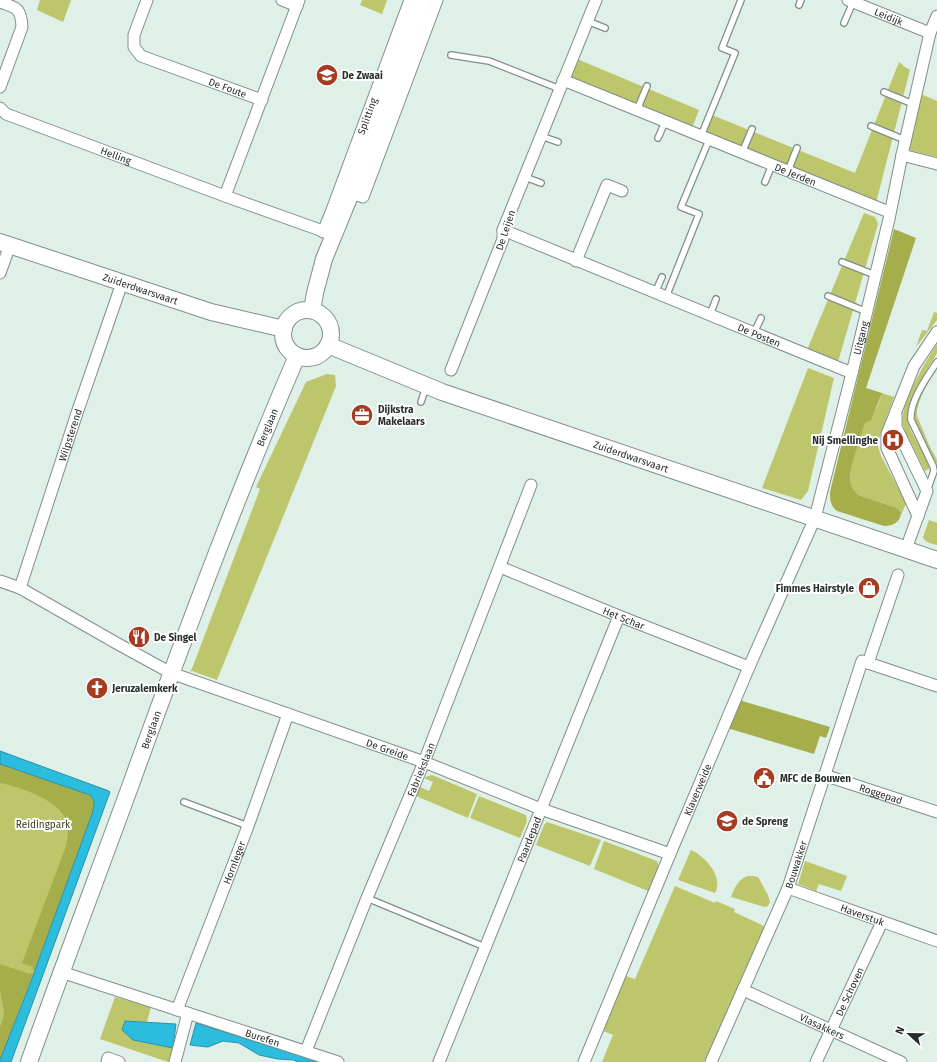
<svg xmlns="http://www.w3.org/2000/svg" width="937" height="1062" font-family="'Fira Sans',sans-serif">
<rect width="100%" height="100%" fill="#dff0e8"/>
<path fill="#bdc66b" d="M40,0H71L63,22L37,10Z
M362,0H387L382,14L360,5Z
M577,59L699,110L692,128L570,77Z
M899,62L905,67L910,70L876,203L704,133L712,115L855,173Z
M921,94L937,101V157L909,150Z
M864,213L875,217L878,224L838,362L807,350Z
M934,312L937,313V320L916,347L922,330L927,331Z
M937,344V353L918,385L911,400L908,412V422L911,431L928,463L930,468L925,471C920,462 916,452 911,443C908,438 905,432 903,426C898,407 926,361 937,344Z
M937,367C931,377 915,404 917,416L929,445L937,460V465L915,421C915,418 914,414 915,411C917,400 929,375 937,367Z
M808,368L834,378L808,491L801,500L762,488Z
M327,374L335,375L336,386L217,680L192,671L190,672L193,666L260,489L256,487L306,382Z
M882,393L894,397L880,435L878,446L881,456L903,497L906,504L901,515V512L897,508L858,495L853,489L850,481L851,468L865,423L877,407Z
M929,520L937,523V545C932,544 924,542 923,537Z
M0,764L95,803L30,984L0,1060Z
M432,775L477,794L468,818L416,796L420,787L429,791L433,782L424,778L428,776Z
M479,796L526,815L527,821L520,838L470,818Z
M547,822L601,840L590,866L536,845L544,825Z
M604,841L657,861L658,864V868L648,891L594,869Z
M691,850C705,856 724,877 715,893L678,880Z
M805,861L847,876L841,891L819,884L816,891L798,884Z
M747,876H753L758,877L768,895L770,902L768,906L765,907L731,897C735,887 737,881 747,876Z
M675,886L715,903L716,901L735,909L734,912L766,927L704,1062H602L613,1035L603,1031L626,976L635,979Z
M115,997L151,1007L147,1022L125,1021L133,1040L173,1048L171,1062H168L100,1039Z"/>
<path fill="#a6ae4b" d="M894,229L916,238L866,388L882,393L871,420L865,423L851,468L850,481L853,489L858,495L897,508L901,512C901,522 893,526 884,526L837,511C830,505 830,500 830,492Z
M739,700L830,727L826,738L820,736L814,754L727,728Z
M0,764L90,795C96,801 94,806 92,814L35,970L32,969L33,967L22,963L66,846C68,837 69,827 65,818C56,799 20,787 0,783Z
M0,964L30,974L31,973L33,974L0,1060V1027L3,1019L4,1012L0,991Z"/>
<path fill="#2cbcde" stroke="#2a91a8" d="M0,751L109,791L110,792L11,1062H0V1060L30,984L92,814C94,806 96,801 90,795L0,764Z
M125,1021L176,1024L173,1048L133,1040L122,1030Z
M196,1023L320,1062H297L294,1060L278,1059L259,1055L239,1043L223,1041L208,1047L190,1045Z"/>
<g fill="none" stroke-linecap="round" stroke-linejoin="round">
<g stroke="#808f88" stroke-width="8">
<path id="lane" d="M799,5L801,0
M587,21L605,28
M844,23L853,2
M451,55L489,61L560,89
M884,92L913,104
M637,110L647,86
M871,126L905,140
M541,136L558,142
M701,136L735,53L722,48L741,0
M658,138L665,122
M742,153L752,129
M788,171L797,148
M525,177L541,183
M765,182L772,165
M842,262L875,275
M655,293L662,277
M828,296L867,312
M666,297L699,214L681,207L709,140
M710,315L716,299
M754,333L761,318
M421,402L426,387
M927,491L934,471L933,466L911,420C909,402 927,377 937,362
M184,802L248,826
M367,898L485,947"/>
</g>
<g stroke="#808f88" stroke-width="13">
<g id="street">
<path id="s1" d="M147,0L134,35V47L141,56L262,100"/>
<path d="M282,0L297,6"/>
<path id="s2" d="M848,0L930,33"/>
<path d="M0,2C17,8 21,8 22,27L0,87"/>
<path id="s3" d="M563,80L889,212"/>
<path id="s4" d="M0,108L6,114L225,196L334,235"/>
<path d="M902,155L937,164"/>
<path d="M351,193L363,197L437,0"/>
<path d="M225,196L299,0"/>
<path id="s5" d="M503,230L852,373"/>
<path id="s6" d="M323,232L332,210L410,0"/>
<path d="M576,261L607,185L622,191"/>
<path d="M0,273L10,245"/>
<path d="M451,370L503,239V230L596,0"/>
<path d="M896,415V427L927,491L906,549"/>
<path d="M918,516L887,448V434L914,366L937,332"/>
<path id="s7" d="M500,567L619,616L749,667"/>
<path id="s8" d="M0,581L20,588L118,644L171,673L424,762L541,809L670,854"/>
<path id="s9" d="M20,588L77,413L122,283"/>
<path d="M868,663L898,575"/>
<path id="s10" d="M824,775L937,812"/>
<path id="s11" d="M788,888L937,941"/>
<path id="s12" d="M61,972L338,1062"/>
<path id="s13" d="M743,990L901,1062"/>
<path id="s14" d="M177,1010L248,826L288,714"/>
<path id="s15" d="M306,1051L367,898L424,762L531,485"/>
<path d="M107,1062L108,1058L119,1062"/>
<path d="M175,1062L188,1013"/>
<path id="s16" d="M439,1062L619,616"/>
<path id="s17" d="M584,1062L670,854L749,667L815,518L852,373L889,219L902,155L930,33L937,16"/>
<path id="s18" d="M711,1062L788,888L862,661L937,686"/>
<path id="s19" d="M816,1062L882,922"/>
</g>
</g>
<g stroke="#808f88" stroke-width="18">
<g id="secondary">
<path id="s20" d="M0,242L211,312L284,329"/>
<path d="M312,310L315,293L324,259L351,193L423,0"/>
<circle cx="307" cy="334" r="24"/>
<path id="s21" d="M328,345L442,392L937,560"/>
<path id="s22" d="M29,1062C62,969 97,877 131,784C183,640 236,497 297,356"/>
</g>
</g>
<use href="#lane" stroke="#fff" stroke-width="5.5"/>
<use href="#street" stroke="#fff" stroke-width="11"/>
<use href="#secondary" stroke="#fff" stroke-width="16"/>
</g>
<defs>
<g id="school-disc" transform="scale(1.15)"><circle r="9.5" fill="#a53c22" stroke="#fff"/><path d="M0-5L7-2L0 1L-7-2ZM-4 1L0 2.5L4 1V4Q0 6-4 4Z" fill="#fff"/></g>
<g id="office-disc" transform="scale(1.15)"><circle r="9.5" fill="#a53c22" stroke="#fff"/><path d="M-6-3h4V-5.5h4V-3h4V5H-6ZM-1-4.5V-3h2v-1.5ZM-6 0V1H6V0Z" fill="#fff"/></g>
<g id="hospital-disc" transform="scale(1.15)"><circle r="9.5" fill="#a53c22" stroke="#fff"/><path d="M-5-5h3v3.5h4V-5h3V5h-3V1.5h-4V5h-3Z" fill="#fff"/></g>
<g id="shop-disc" transform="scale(1.15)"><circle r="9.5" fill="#a53c22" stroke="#fff"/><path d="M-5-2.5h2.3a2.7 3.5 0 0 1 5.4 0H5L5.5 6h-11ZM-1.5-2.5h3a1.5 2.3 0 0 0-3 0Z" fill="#fff"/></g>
<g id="restaurant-disc" transform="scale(1.15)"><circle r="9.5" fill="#a53c22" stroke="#fff"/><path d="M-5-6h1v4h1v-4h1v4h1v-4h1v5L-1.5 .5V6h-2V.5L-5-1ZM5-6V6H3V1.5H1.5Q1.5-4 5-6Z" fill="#fff"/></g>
<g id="church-disc" transform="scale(1.15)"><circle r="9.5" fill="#a53c22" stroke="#fff"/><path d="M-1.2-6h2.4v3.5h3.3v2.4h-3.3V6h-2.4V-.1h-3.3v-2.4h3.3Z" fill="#fff"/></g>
<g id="civic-disc" transform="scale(1.15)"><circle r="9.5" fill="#a53c22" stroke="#fff"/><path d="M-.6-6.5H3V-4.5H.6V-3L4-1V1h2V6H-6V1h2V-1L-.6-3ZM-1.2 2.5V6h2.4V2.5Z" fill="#fff"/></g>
</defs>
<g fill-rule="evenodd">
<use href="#school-disc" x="327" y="75"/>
<use href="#office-disc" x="362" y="415"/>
<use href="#hospital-disc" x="893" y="440"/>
<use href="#shop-disc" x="869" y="588"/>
<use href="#restaurant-disc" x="139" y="637"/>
<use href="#church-disc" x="97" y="688"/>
<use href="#civic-disc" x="764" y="778"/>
<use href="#school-disc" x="727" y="821"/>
</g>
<g text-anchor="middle" stroke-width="4" stroke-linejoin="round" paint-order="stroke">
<g font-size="10" fill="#272e2b" stroke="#fff">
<text dy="4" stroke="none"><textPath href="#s2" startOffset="44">Leidijk</textPath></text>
<text dy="4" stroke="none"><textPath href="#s1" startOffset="153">De Foute</textPath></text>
<text dy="4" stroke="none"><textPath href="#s6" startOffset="124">Splitting</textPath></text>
<text dy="4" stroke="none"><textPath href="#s4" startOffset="126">Helling</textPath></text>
<text dy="4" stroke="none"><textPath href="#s3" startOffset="251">De Jerden</textPath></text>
<text transform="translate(505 230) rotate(-72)" y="4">De Leijen</text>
<text dy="4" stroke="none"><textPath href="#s20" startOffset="148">Zuiderdwarsvaart</textPath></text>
<text dy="4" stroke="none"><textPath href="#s5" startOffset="277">De Posten</textPath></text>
<text dy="4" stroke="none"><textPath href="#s17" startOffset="777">Uitgang</textPath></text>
<text dy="4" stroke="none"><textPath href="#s22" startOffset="678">Berglaan</textPath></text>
<text dy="4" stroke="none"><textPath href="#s9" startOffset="161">Wilpsterend</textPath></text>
<text dy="4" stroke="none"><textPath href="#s21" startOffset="323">Zuiderdwarsvaart</textPath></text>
<text dy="4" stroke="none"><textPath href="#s7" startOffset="134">Het Schar</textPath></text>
<text dy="4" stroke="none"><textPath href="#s22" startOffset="354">Berglaan</textPath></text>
<text dy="4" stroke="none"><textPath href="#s8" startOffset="424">De Greide</textPath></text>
<text dy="4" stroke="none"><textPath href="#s15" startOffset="304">Fabriekslaan</textPath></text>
<text dy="4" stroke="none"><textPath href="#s17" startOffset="295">Klaverweide</textPath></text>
<text dy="4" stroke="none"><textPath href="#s10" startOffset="60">Roggepad</textPath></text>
<text dy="4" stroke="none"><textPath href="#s16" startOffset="240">Paardepad</textPath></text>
<text dy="4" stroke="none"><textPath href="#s14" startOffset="158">Hornleger</textPath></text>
<text dy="4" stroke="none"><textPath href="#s18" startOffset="215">Bouwakker</textPath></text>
<text dy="4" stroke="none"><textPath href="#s11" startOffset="79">Haverstuk</textPath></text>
<text dy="4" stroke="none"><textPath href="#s19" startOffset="78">De Schoven</textPath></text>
<text dy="4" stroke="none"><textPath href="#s13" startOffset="87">Vlasakkers</textPath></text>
<text dy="4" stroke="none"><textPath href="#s12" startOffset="212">Burefen</textPath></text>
</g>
<g font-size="10" font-weight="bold" fill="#272e2b" stroke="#fff" text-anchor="start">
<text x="342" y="79">De Zwaai</text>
<text x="378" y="413">Dijkstra<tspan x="378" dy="12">Makelaars</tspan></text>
<text x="878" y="444" text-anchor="end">Nij Smellinghe</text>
<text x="854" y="592" text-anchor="end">Fimmes Hairstyle</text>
<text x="154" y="641">De Singel</text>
<text x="112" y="692">Jeruzalemkerk</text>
<text x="780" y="782">MFC de Bouwen</text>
<text x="742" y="825">de Spreng</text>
</g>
<g font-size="10" fill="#3a3e14" stroke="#fff">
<text x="43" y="828">Reidingpark</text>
</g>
</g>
<g transform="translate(909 1034) rotate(292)" stroke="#ffffff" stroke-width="3" paint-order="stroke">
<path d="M0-3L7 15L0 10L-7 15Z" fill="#272e2b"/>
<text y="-6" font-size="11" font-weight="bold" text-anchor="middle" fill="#272e2b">N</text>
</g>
</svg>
